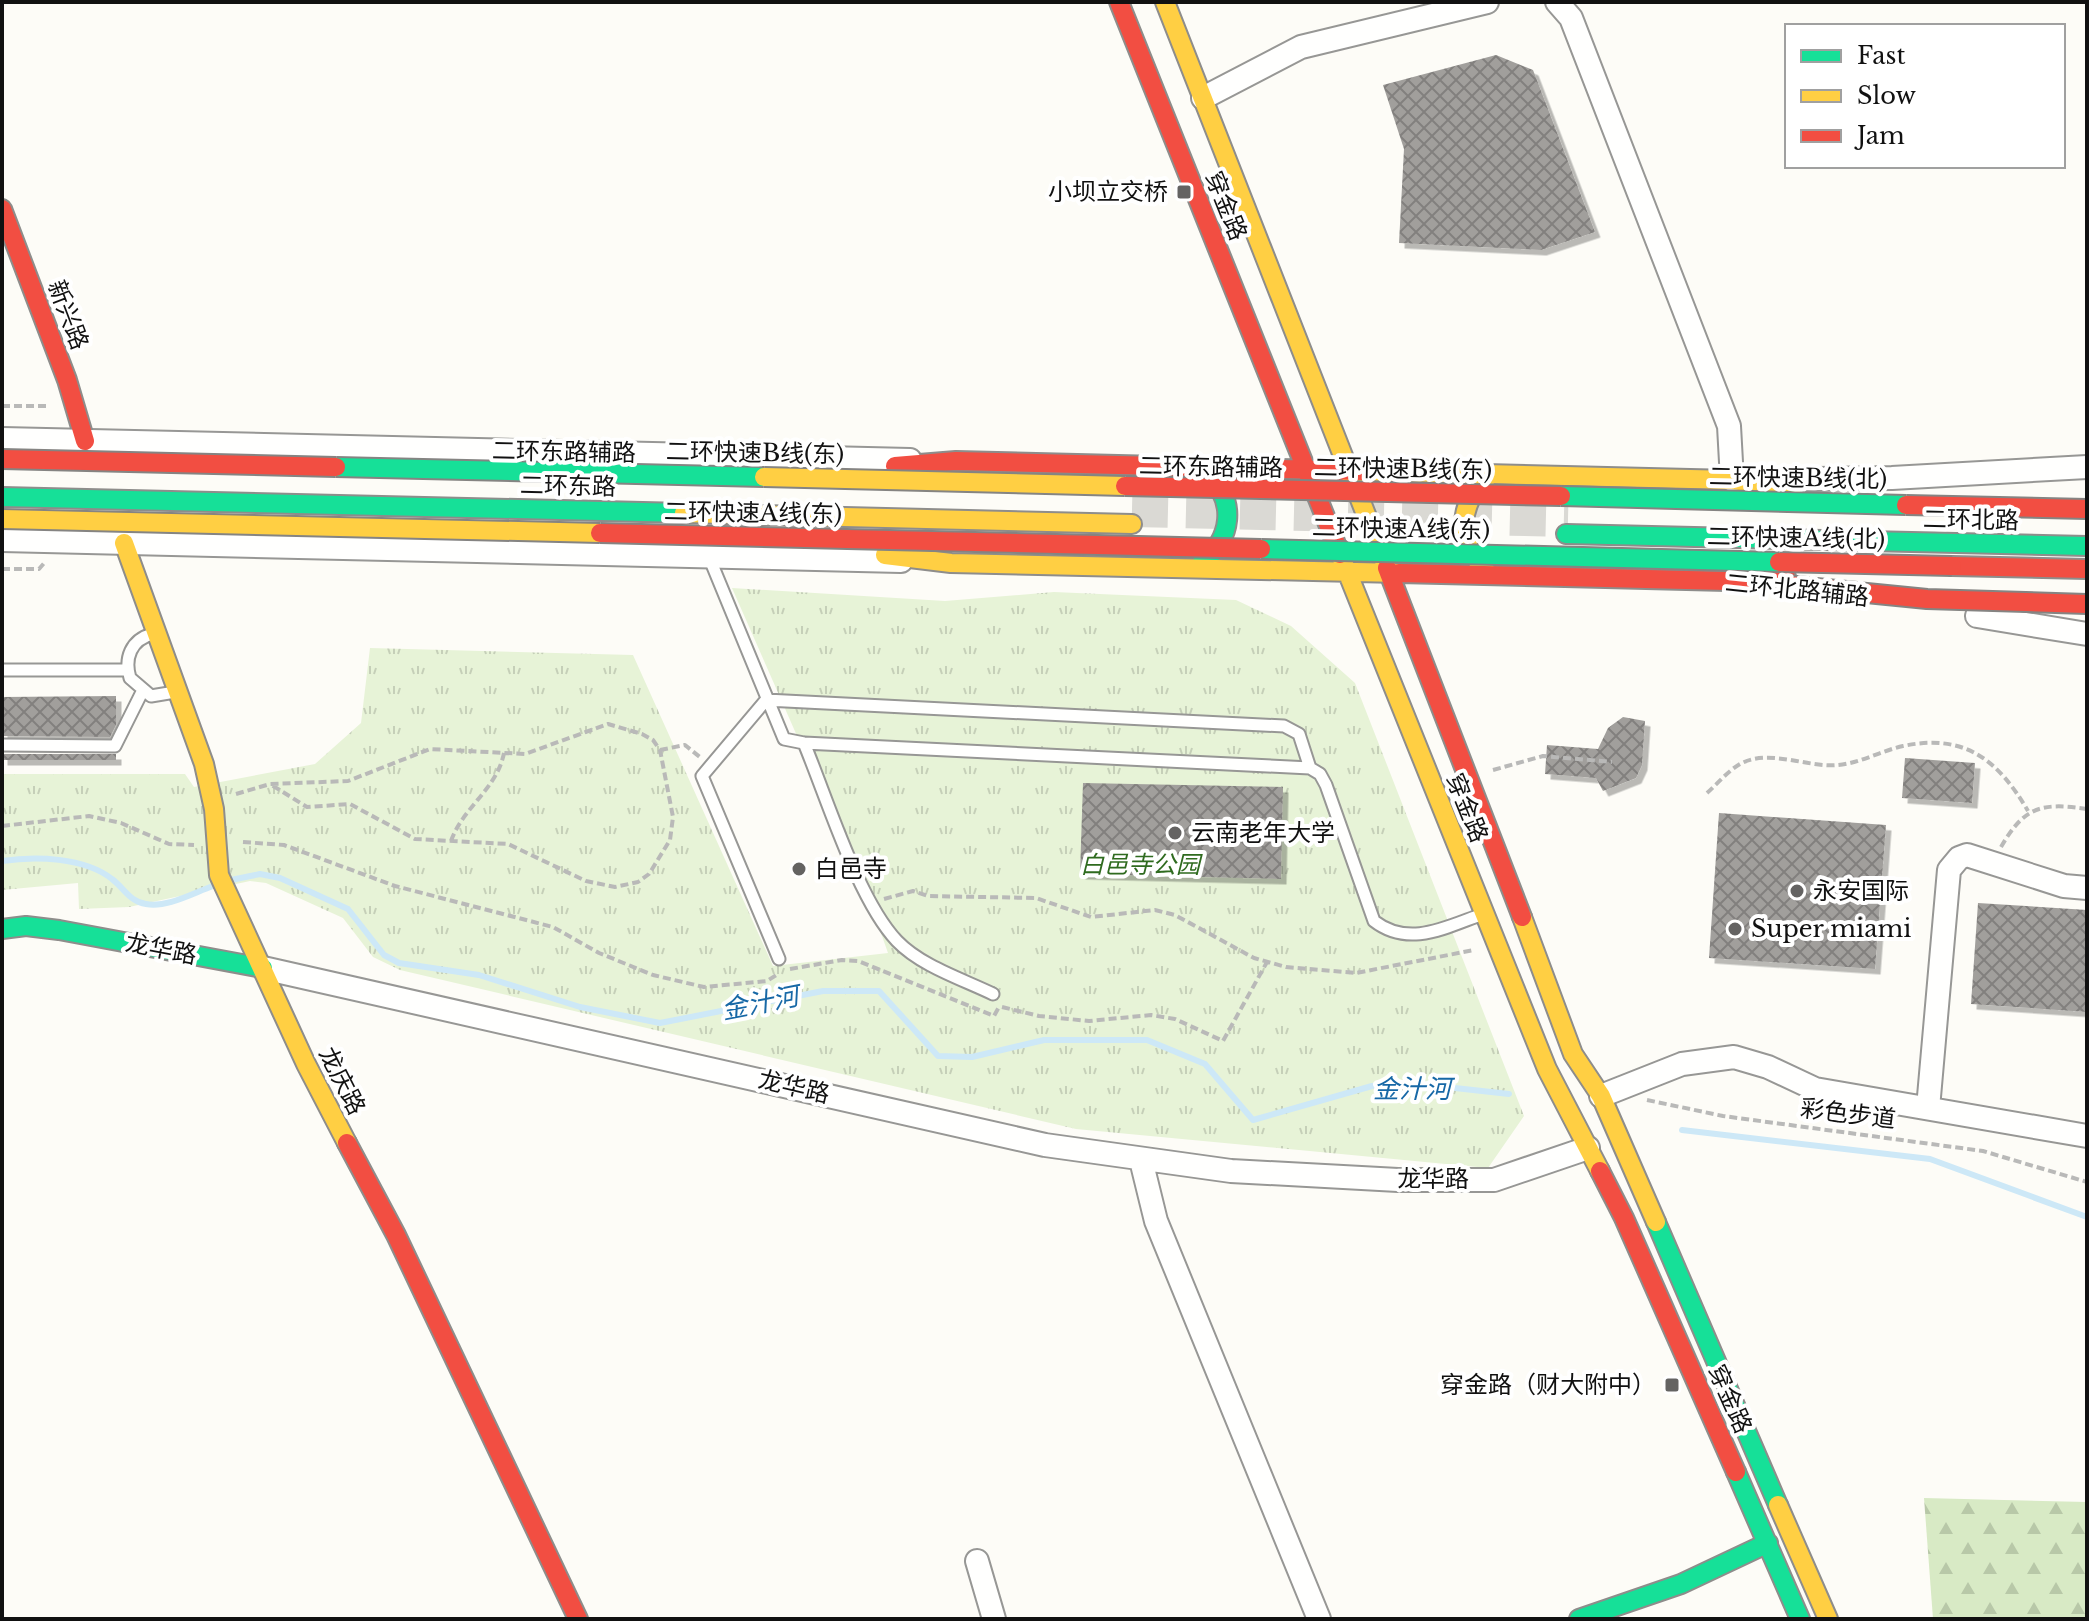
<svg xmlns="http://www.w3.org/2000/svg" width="2089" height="1621" font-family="'Libre Baskerville','Noto Sans SC',serif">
<defs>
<pattern id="forest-firs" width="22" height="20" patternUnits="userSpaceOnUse" patternTransform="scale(2)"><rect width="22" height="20" fill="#d8eac5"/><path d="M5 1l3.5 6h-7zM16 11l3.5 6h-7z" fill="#b8c8a8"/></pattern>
<pattern id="park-tufts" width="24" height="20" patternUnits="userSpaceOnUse" patternTransform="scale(2)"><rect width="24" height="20" fill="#e7f3d7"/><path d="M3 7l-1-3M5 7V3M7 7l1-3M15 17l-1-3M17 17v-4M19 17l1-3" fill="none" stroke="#c5cfb8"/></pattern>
<pattern id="building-cross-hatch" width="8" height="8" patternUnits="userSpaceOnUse" patternTransform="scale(2)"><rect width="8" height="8" fill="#a19f9c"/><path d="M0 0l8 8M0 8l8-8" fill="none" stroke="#82807e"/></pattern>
<filter id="shadow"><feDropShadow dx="5.5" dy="5.5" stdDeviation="0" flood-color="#0004"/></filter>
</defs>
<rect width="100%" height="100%" fill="#fdfcf7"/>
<path fill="url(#forest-firs)" d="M1924,1498L2087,1502V1619H1933Z"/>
<path fill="url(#park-tufts)" d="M732,588L945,601L1054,592L1236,600L1291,626L1355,683L1524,1116L1488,1168L1076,1129L400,970L373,957L343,918L266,883L250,881L129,907L79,909L78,883L2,890V774H185L194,787L315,764L361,723L370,648L633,655L773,966L888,953L870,902Z"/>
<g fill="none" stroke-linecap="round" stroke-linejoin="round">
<path stroke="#cde8f7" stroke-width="6" d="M2,861C35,856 84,857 112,879C124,888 130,902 146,904C167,908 193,893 213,886
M231,880L260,874L280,878L348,909L384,955L399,963L479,975L580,1007L660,1023L823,991H879L938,1056L972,1057L1044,1040H1147L1205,1064L1253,1120L1372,1086L1419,1084L1509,1094
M1682,1130L1930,1159L2087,1217"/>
</g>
<path fill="url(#building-cross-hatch)" filter="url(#shadow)" d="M1496,55L1533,70L1595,232L1541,250L1399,243L1404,149L1383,85Z
M116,696V725L110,737L2,736V697Z
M1623,717L1645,721L1642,765L1636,778L1603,791L1596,778L1545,774L1547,745L1598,749L1608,728Z
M2,754H116V760H2Z
M1905,758L1975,763L1972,803L1902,798Z
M1083,783L1283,787L1281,879L1080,874Z
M1719,813L1886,825L1875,969L1709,958Z
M1978,903L2087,910V1012L1971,1004Z"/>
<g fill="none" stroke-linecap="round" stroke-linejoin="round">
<path stroke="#dad9d4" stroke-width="36" stroke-dasharray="36 18" stroke-linecap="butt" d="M1132,509L1568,519"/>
<g stroke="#979795" stroke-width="15">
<path id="lane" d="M709,557L784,739L804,743L1310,768L1320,774L1326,785L1374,921C1409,948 1446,927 1483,914
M152,634C131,640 124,658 130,678L151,696L175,692
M2,670H128
M804,743C827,798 858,900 897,941C921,966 962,979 993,994
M2,745L115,746L142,692
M779,959L702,776L766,700L1284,726L1299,734L1310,768"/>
</g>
<g stroke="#979795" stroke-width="26">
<path id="street" d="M1557,2L1571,18L1729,426L1732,480L1892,478L2087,467
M1203,98L1301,47L1487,2
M2,439L910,460
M2,540L901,561
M1977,616L2087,634
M263,968L1045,1145L1231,1171L1398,1180H1494L1588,1148
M1601,1096L1682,1064L1734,1057L1768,1067L1815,1089L2087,1136
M1928,1108L1949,870L1959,858L1967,855L2064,886L2087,888
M1141,1160L1156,1221L1319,1619
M977,1561L994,1619"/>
</g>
<g stroke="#8e8d8b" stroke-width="22">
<path id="fast" d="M2,497L684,513
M1566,534L2087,546
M1202,563C1232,538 1237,502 1208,474
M2,929L26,926L59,930L263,968
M1656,1222L1778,1505
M1736,1472L1800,1619
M1579,1619L1681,1584L1768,1543"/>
</g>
<g stroke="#8e8d8b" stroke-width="22">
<path id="slow" d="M1165,2L1387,568
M1363,471L1732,480L1792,488
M684,513L1132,524
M124,543L204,764L214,809L219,875L306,1064L347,1143
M1340,554L1547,1069L1600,1171
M885,555L951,563L1399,573
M1485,569C1457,542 1457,506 1486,479
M1522,917L1573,1054L1601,1096L1656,1222
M1778,1505L1828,1619"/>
</g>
<g stroke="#8e8d8b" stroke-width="22">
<path id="jam" d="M1119,2L1340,554
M2,209L67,380L85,441
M895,466L956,461L1363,471
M1952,566L2087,569
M1387,568L1522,917
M1399,573L1727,581L1786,577
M347,1143L396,1235L578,1619
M1600,1171L1624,1218L1736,1472"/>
</g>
<path stroke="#b9b9b8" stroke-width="4" stroke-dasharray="8 4" stroke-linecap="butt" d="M2,406H49
M2,569H39L45,562
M660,750L685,745L701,758
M1493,770L1543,756L1612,762
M1707,793C1717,784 1728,771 1740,764C1769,748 1807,768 1838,765C1860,763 1881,751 1903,746C1965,733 1998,760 2028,811
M236,794L270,784L348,781L430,749L525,754L608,724L642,734L653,740L660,750L673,817L670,840L649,874L638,882L615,887L586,881L508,844L415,839L350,804L307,807L270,784
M2,826L89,816L121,823L169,844L194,845
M451,841C463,807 497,789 504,753
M243,842L284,845L395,886L553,927L599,953L653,975L704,987L767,981L778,974
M2001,847C2024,807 2041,802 2087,809
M884,899L913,891L928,896L1036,898L1091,917L1155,910L1175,915L1254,958L1286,967L1356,973L1474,950
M790,969L842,960L858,961L994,1016L999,1007
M1002,1007L1039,1016L1089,1021L1151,1015L1175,1019L1223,1041L1267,962
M1647,1100L1723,1116L1983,1151L2087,1182"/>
<use href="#lane" stroke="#fffffe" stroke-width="11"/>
<use href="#street" stroke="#fffffe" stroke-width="22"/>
<use href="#fast" stroke="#16e098" stroke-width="18"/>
<use href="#slow" stroke="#ffcf43" stroke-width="18"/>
<use href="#jam" stroke="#f24e42" stroke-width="18"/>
<g stroke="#858482" stroke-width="22" stroke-linecap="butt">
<path id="fast-bridge" d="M336,467L764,477
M1561,496L1906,505
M1261,549L1779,562"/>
</g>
<g stroke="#858482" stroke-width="22" stroke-linecap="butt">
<path id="slow-bridge" d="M764,477L1125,486
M2,519L600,533"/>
</g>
<g stroke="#858482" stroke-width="22" stroke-linecap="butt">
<path id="jam-bridge" d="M2,459L336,467
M1125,486L1561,496
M1906,505L2087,509
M600,533L1261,549
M1779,562L1952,566
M1786,585L1927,599L2087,604"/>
</g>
<use href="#fast-bridge" stroke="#16e098" stroke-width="18"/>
<use href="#slow-bridge" stroke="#ffcf43" stroke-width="18"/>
<use href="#jam-bridge" stroke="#f24e42" stroke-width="18"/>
</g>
<g fill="#646362" stroke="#fff" stroke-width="3">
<rect x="1176" y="184" width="16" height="16" rx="4"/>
<circle cx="1175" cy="833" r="8"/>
<circle cx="799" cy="869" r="8"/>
<circle cx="1797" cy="891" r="8"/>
<circle cx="1735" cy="929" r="8"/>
<rect x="1664" y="1377" width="16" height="16" rx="4"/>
</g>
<g text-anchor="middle" stroke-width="8" stroke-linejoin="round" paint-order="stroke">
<g font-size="24" fill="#111" stroke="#fff" text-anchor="start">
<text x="1168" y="200" text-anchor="end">小坝立交桥</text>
<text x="1191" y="841">云南老年大学</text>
<text x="815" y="877">白邑寺</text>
<text x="1813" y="899">永安国际</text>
<text x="1751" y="937">Super miami</text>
<text x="1656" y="1393" text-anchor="end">穿金路（财大附中）</text>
</g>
<g font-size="24" fill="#111" stroke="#fff">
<text transform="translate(1226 206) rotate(68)" y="8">穿金路</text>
<text transform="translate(68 315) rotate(69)" y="8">新兴路</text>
<text transform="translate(564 452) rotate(1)" y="8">二环东路辅路</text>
<text transform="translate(755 453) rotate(1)" y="8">二环快速B线(东)</text>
<text transform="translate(1211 467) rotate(1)" y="8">二环东路辅路</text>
<text transform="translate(1403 469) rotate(1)" y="8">二环快速B线(东)</text>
<text transform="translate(1798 478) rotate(1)" y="8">二环快速B线(北)</text>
<text transform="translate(568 486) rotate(1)" y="8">二环东路</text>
<text transform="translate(753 513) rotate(1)" y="8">二环快速A线(东)</text>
<text transform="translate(1971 520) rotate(1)" y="8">二环北路</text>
<text transform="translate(1401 529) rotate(1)" y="8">二环快速A线(东)</text>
<text transform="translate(1796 538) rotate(1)" y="8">二环快速A线(北)</text>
<text transform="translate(1797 590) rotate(6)" y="8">二环北路辅路</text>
<text transform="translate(1467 808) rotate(68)" y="8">穿金路</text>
<text transform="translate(161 949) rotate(11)" y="8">龙华路</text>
<text transform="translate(342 1081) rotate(63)" y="8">龙庆路</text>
<text transform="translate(794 1087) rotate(13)" y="8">龙华路</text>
<text transform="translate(1848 1114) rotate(7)" y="8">彩色步道</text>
<text x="1433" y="1187">龙华路</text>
<text transform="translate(1730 1399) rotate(66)" y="8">穿金路</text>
</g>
<g font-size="24" font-style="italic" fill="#2f6b1f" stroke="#fff">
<text x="1140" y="873">白邑寺公园</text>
</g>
<g font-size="26" font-style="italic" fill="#1768a6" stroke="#fff">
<text transform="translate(760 1003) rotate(-11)" y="9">金汁河</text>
<text x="1412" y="1098">金汁河</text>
</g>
</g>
<rect width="2089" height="1621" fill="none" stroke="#111111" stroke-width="8"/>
<rect x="1785" y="24" width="280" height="144" fill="#ffffff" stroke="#a0a0a0" stroke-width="2"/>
<rect x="1801" y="50" width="40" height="12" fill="#16e098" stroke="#a0a0a0" stroke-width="2"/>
<text x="1857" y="64" font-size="24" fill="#111111">Fast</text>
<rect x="1801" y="90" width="40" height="12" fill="#ffcf43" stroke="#a0a0a0" stroke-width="2"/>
<text x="1857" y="104" font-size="24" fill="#111111">Slow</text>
<rect x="1801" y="130" width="40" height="12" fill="#f24e42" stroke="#a0a0a0" stroke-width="2"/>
<text x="1857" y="144" font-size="24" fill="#111111">Jam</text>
</svg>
